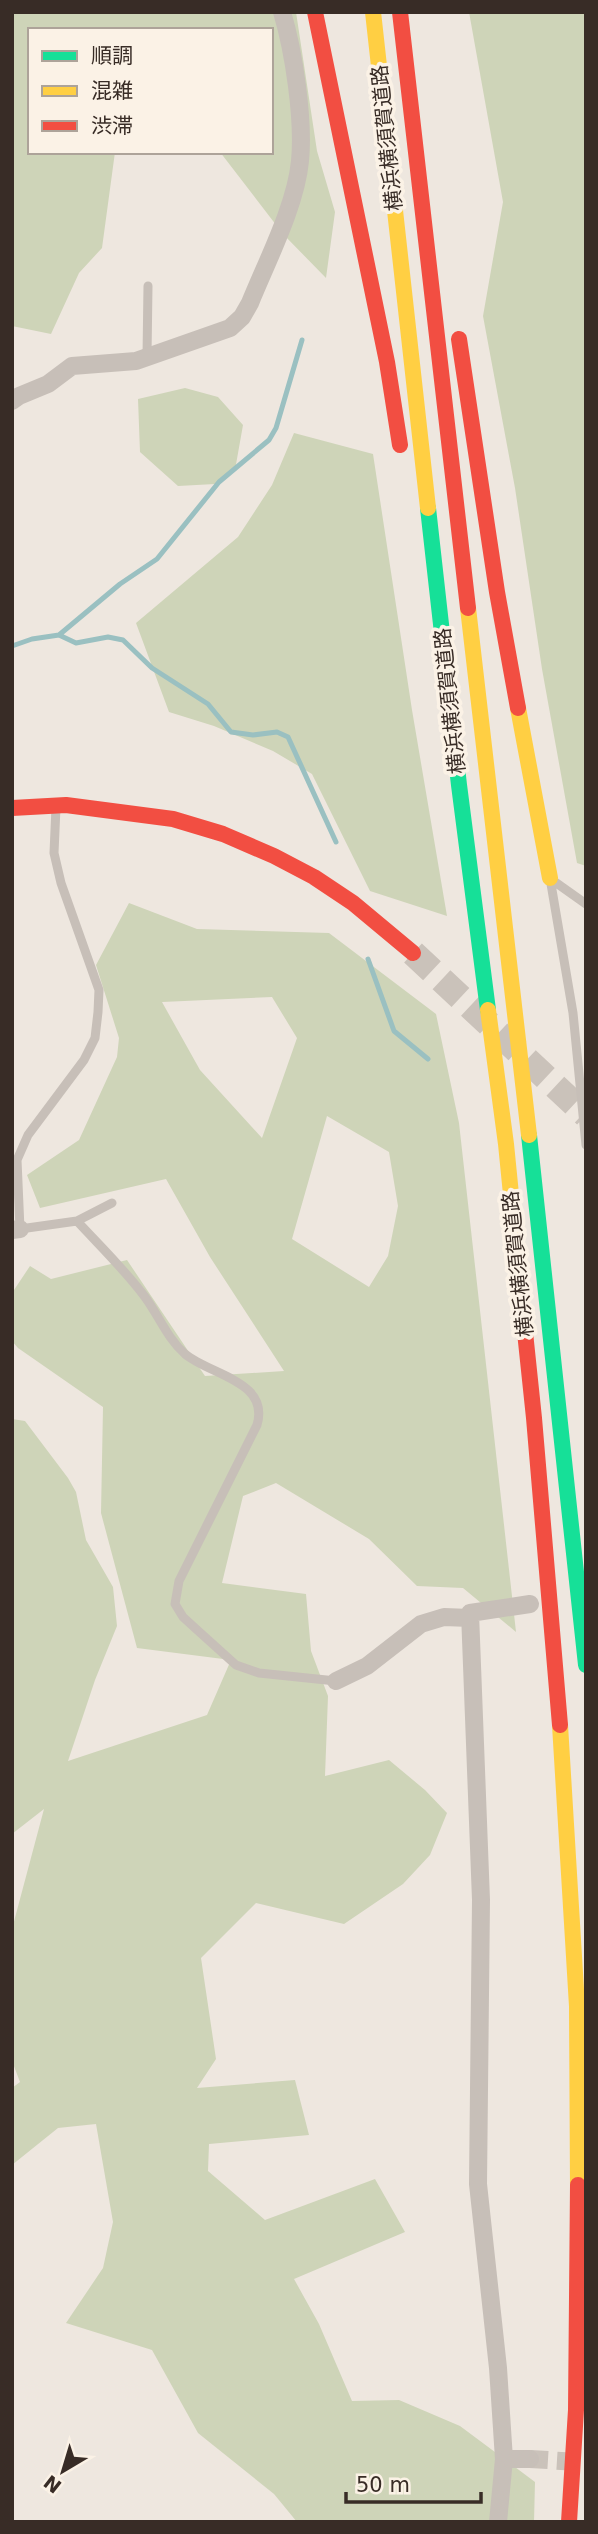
<svg xmlns="http://www.w3.org/2000/svg" width="598" height="2534" font-family="'DejaVu Sans','Noto Sans JP',sans-serif">
<rect width="100%" height="100%" fill="#eee7df"/>
<path fill="#ced4b8" fill-rule="evenodd" d="M12,12H296L317,151L335,212L326,278L283,234L220,152H271V30H30V152H115L102,248L79,273L51,334L12,326Z
M469,12H586V866L577,863L542,669L515,488L483,316L503,202Z
M185,388L218,397L243,425L235,470L215,484L178,486L140,452L138,399Z
M294,433L373,454L412,710L447,916L370,891L312,774L273,751L214,726L169,712L136,623L238,537L272,485Z
M129,903L197,929L329,933L436,1014L459,1123L516,1632L463,1588L417,1586L369,1539L276,1483L243,1496L222,1583L306,1594L311,1651L328,1696L325,1776L389,1760L425,1790L447,1813L430,1855L403,1884L344,1924L256,1903L201,1958L216,2059L197,2088L295,2080L309,2135L209,2144L208,2171L265,2220L375,2179L405,2232L294,2279L319,2324L352,2401L399,2400L460,2426L535,2482L534,2522H297L274,2494L198,2433L152,2350L66,2323L103,2268L113,2222L96,2124L58,2128L12,2165V2088L20,2082L12,2061V1929L44,1809L12,1834V1419L25,1421L68,1478L76,1492L86,1540L113,1587L117,1626L95,1680L68,1761L207,1715L231,1660L137,1648L101,1513L103,1407L18,1348L12,1341V1293L30,1266L51,1279L127,1260L205,1376L284,1371L210,1257L166,1179L40,1208L27,1175L79,1140L117,1057L119,1038L96,965ZM272,997L297,1038L262,1138L200,1070L162,1002ZM327,1116L389,1152L398,1206L388,1256L369,1287L292,1239Z"/>
<g fill="none" stroke-linecap="round" stroke-linejoin="round">
<path stroke="#9ac0c1" stroke-width="5" d="M59,635L76,643L108,637L123,640L152,668L208,704L231,732L253,735L277,732L288,737L336,842
M12,646L32,639L59,635L120,584L157,559L219,482L269,440L276,428L302,340
M368,959L394,1031L428,1059"/>
<path stroke="#cac2ba" stroke-width="18" stroke-dasharray="18 9" stroke-linecap="butt" d="M530,2459L579,2462"/>
<path stroke="#cac2ba" stroke-width="26" stroke-dasharray="26 13" stroke-linecap="butt" d="M413,953L586,1115"/>
<path stroke="#c7bfb8" stroke-width="9" d="M147,356L148,286
M56,807L54,853L61,883L99,990L98,1012L95,1038L84,1060L28,1135L17,1160L20,1229L77,1221L112,1203
M555,882L586,904
M551,884L573,1013L586,1145
M77,1221C100,1246 125,1270 145,1297C159,1316 167,1338 185,1354C210,1375 270,1381 257,1425L179,1581L175,1604L183,1617L195,1628L236,1665L259,1673L336,1681"/>
<path stroke="#c7bfb8" stroke-width="18" d="M12,401L19,396L48,384L72,366L136,361L230,328L242,317L250,303C267,261 296,205 300,161C304,120 294,52 282,12
M12,1230L20,1229
M336,1681L367,1666L421,1624L444,1617L470,1618
M504,2459H530
M498,2522L504,2459L498,2368L478,2184L481,1900L470,1613L530,1604"/>
<path stroke="#16e098" stroke-width="16" d="M428,508L459,785L488,1010
M529,1135L586,1665"/>
<path stroke="#ffcf43" stroke-width="16" d="M373,12L428,508
M468,608L529,1135
M518,708L550,878
M488,1010L506,1144L519,1275
M560,1725L577,2006L578,2185"/>
<path stroke="#f24e42" stroke-width="16" d="M315,12L387,362L400,445
M400,12L468,608
M459,339L497,592L518,708
M12,808L66,805L173,819L223,834L274,856L314,877L353,903L413,953
M519,1275L534,1418L560,1725
M569,2522L576,2410L578,2185"/>
</g>
<g text-anchor="middle" stroke-width="7" stroke-linejoin="round" paint-order="stroke">
<g font-size="21" fill="#382c26" stroke="#fbf2e6">
<text transform="translate(387 138) rotate(-96)" y="7">横浜横須賀道路</text>
<text transform="translate(450 701) rotate(-96)" y="7">横浜横須賀道路</text>
<text transform="translate(518 1264) rotate(-96)" y="7">横浜横須賀道路</text>
</g>
</g>
<rect width="598" height="2534" fill="none" stroke="#382c26" stroke-width="28"/>
<rect x="28" y="28" width="245" height="126" fill="#fbf2e6" stroke="#ada399" stroke-width="2"/>
<rect x="42" y="51" width="35" height="10" fill="#16e098" stroke="#ada399" stroke-width="2"/>
<text x="91" y="63" font-size="21" fill="#382c26">順調</text>
<rect x="42" y="86" width="35" height="10" fill="#ffcf43" stroke="#ada399" stroke-width="2"/>
<text x="91" y="98" font-size="21" fill="#382c26">混雑</text>
<rect x="42" y="121" width="35" height="10" fill="#f24e42" stroke="#ada399" stroke-width="2"/>
<text x="91" y="133" font-size="21" fill="#382c26">渋滞</text>
<g transform="translate(63 2471) rotate(218)" stroke="#fbf2e6" stroke-width="5" paint-order="stroke">
<path d="M0-5L12 26L0 18L-12 26Z" fill="#382c26"/>
<text y="-10" font-size="19" font-weight="bold" text-anchor="middle" fill="#382c26">N</text>
</g>
<path d="M346 2492v10h135v-10" fill="none" stroke="#382c26" stroke-width="3.5"/>
<text x="356" y="2492" font-size="21" fill="#382c26" stroke="#fbf2e6" stroke-width="5" paint-order="stroke">50 m</text>
</svg>
